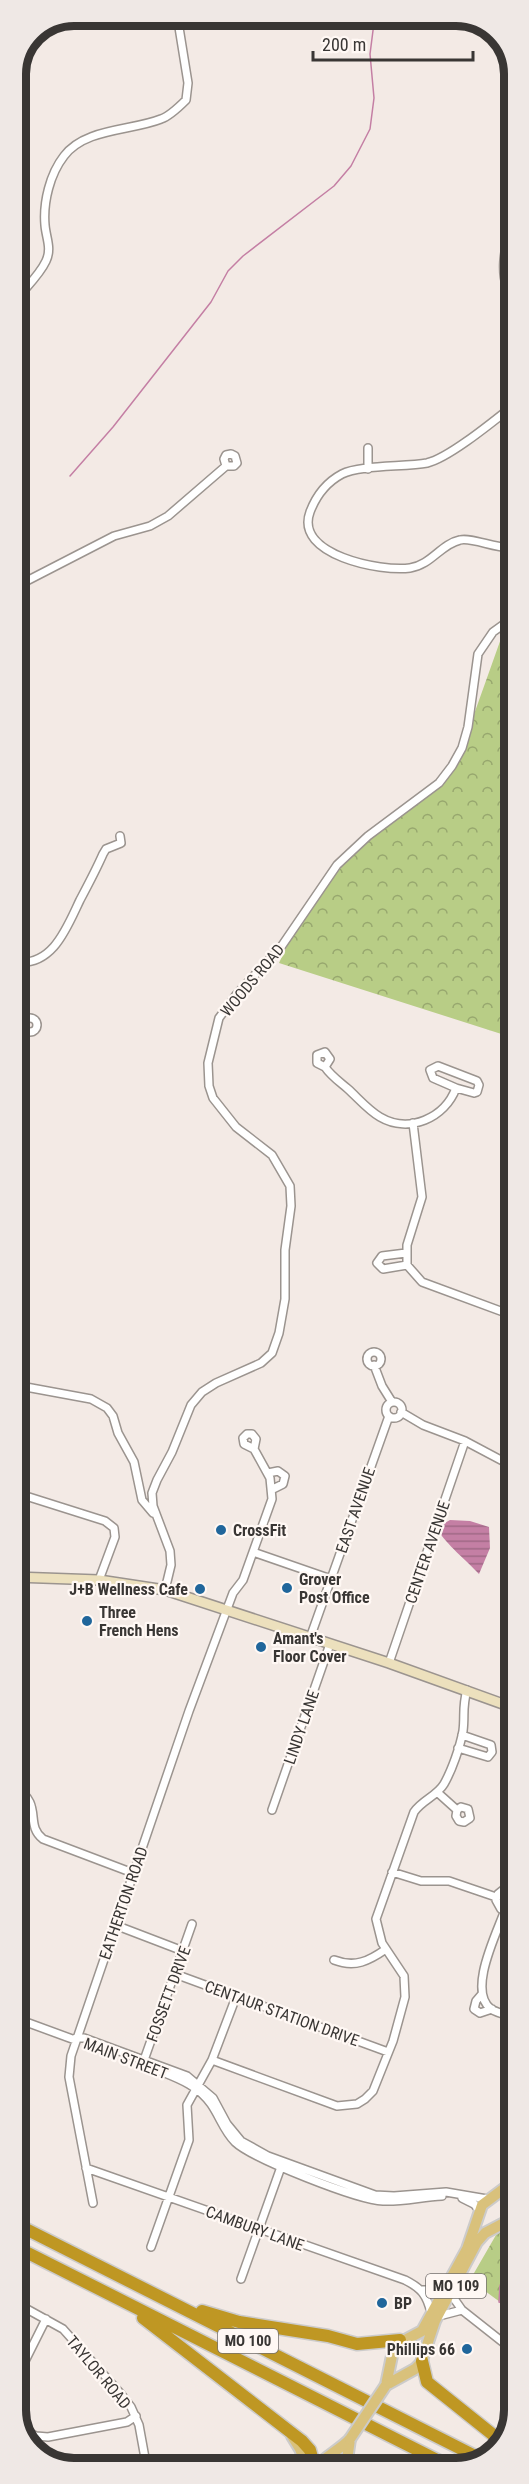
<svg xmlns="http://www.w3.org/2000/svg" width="529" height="2484" font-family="'Roboto Condensed',sans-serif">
<defs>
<pattern id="forest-crowns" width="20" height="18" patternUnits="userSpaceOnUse" patternTransform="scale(1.5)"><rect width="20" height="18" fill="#b8cd86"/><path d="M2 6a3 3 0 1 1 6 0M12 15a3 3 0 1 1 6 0" fill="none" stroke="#97a76e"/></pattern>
<pattern id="water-rules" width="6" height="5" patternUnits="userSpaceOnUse" patternTransform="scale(1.5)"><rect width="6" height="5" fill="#c47fa4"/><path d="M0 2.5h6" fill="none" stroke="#a06986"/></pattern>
</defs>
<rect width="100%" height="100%" fill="#f3eae5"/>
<path fill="url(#forest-crowns)" d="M514,602V1038L279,963L303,912L368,836L448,776L462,748Z
M514,2221V2320L500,2302L470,2280L496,2235Z"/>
<path fill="url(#water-rules)" d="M450,1520L470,1521L489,1527L490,1548L479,1574C467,1561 446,1544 438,1530L443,1524Z"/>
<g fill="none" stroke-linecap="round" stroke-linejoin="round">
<path stroke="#c47fa4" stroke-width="1.5" d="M70,476L113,427L211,302L228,271L243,256L334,186L351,166L370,129L374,98L370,54L375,15
M514,2248L500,2286L499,2302L505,2304L514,2301"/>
<g stroke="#9b948f" stroke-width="10">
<path id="street" d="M513,216C507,240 495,278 514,299
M15,301C25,288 39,276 46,261C52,248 46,238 45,225C43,202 50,174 64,156C85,128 131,131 161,119C170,116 179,107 186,100L188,83L177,15
M514,405C495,420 449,458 427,463C405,467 359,465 342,474C327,482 316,496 310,512C294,555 381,572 410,568C431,565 441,544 460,540C472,537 496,549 514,548
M368,469V448
M15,587L114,536L150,526L168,516L226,466H234L237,463L235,456L231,454L226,455L224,459L226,466
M15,962C53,967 67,927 80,900C88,885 96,870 103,854L106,849L121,843L120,836
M21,963L23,1008L26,1019
M23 1025a7 7 0 1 1 14 0a7 7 0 1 1-14 0Z
M325,1067L330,1059L325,1052L317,1055V1063L325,1067C331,1076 340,1082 348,1089C358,1098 368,1110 380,1117C409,1134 445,1118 456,1088L433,1078L430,1070L438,1066L477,1081L479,1085L477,1092L474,1093L456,1088
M413,1123L422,1197L407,1245V1265L422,1282L514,1316
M406,1253L382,1256L377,1263L383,1269L407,1265
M367 1359a7 7 0 1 1 14 0a7 7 0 1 1-14 0Z
M374,1365L382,1386L392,1402
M15,1385L91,1399L107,1408L113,1416L118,1433L134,1462L142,1500L153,1513
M386 1410a8 8 0 1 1 16 0a8 8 0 1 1-16 0Z
M401,1412L423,1425L465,1441L514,1467
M15,1430L22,1435V1440L15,1459
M268,1473L278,1471L285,1476L283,1484L273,1489
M15,1492L18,1493
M29,1497L105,1521L114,1528L115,1537L99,1580
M253,1552L331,1579
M165,1590L171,1565L170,1551L153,1506L152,1493L157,1480L172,1452L191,1405L202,1392L216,1383L261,1363L272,1353L279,1333L285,1299V1250L291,1206L290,1186L272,1155L236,1127L213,1098L209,1086L208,1063L219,1018L236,995L281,947L337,865L368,836L439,783L452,766L462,748L468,727L478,654L493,632L514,617
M310,1638L389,1416
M389,1663L465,1441
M458,1748L488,1757L492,1752L491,1745L462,1735
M15,1787C44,1805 24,1824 43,1839L133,1873
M437,1792L457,1810L461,1807L468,1809L470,1818L464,1822L459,1821L456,1816L457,1810
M272,1810L330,1644
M392,1872L421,1881H449L496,1897
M514,1891L503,1890L498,1894L496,1900L501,1909L508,1910L514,1908
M505,1910C497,1933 467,1991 491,2009C497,2013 507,2015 514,2017
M115,1925L183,1951
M334,1960C355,1968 369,1961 386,1949
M175,1974L388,2052
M482,1994L476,2001L474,2009L480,2013L492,2009
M15,2018L75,2040
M76,2038H84L187,2076L213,2098L227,2124L241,2141L268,2156L375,2195L394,2196L446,2192L487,2199
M212,2060L337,2106L357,2104L365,2099L373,2091L393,2041L405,1997L404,1976L382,1943L376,1919L414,1812C422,1800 437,1796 444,1784C452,1770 460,1747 463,1731C465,1716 462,1707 467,1690
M143,2063L192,1924
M146,2065C169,2076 195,2081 211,2104C220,2117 224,2131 235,2142C253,2159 358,2200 383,2201C402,2202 422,2197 442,2196
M86,2168L405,2280C421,2288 427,2295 431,2313
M462,2198L474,2204L480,2211
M93,2203L69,2077L71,2056L189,1711L233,1593L243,1580L272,1499L270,1478L254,1449L256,1439L252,1434H247L243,1438L244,1444L254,1449
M151,2247L189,2140L187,2105L212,2060L236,1997
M241,2279L281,2167
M456,2286L455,2300L462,2310L514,2351
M422,2290H443
M16,2303L63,2329L121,2394L131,2407L139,2425L147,2469
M439,2316L462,2310
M16,2379L46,2319
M21,2429L36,2436L48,2437L127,2422L136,2416"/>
</g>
<g stroke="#9b948f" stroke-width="12">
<path id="secondary" d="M15,1577L99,1580L165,1590L389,1663L514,1708"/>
</g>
<g stroke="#cccbca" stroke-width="14">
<path id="primary" d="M386,2385L394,2346L422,2331L467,2249L482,2205L506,2187L514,2176
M386,2385L415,2369L421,2363L435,2321L477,2242L485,2233L506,2222L514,2199
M292,2436L300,2449L308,2468
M346,2467L350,2439
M316,2468C321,2459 341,2449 350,2439"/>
</g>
<g stroke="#cccbca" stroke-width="15">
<path id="highway" d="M16,2224L481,2459
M16,2247L453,2468
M202,2311L239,2322L328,2336L357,2344L400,2340
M143,2318L302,2441L310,2450L315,2468
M422,2361L427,2382L502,2442"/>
</g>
<use href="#street" stroke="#fff" stroke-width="7"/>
<use href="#secondary" stroke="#ece0bd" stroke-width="9"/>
<use href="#primary" stroke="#d9c17b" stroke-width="10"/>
<use href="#highway" stroke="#bf9723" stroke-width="12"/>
<g stroke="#cccbca" stroke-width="14" stroke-linecap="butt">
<path id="primary-bridge" d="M350,2439L386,2385"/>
</g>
<use href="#primary-bridge" stroke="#d9c17b" stroke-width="10"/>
</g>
<g fill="#20669b" stroke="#fff8f4" stroke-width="2">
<circle cx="221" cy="1530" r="6"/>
<circle cx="287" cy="1588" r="6"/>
<circle cx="200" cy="1589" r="6"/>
<circle cx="87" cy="1621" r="6"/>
<circle cx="261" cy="1647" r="6"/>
<circle cx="382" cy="2303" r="6"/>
<circle cx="467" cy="2349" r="6"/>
</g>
<g text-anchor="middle" stroke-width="4.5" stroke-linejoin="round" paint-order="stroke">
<g fill="#fff8f4" stroke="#74706e" stroke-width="1.5">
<rect x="426" y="2274" width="60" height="24" rx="4.5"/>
<rect x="218" y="2329" width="60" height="24" rx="4.5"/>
</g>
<g font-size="15" font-weight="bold" fill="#393634">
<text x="456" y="2291">MO 109</text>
<text x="248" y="2346">MO 100</text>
</g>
<g font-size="16" fill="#393634" stroke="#fff8f4">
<text transform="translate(252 980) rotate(-50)" y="6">WOODS ROAD</text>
<text transform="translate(355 1510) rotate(-71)" y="6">EAST AVENUE</text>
<text transform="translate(427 1552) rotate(-71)" y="6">CENTER AVENUE</text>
<text transform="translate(301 1727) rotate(-71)" y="6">LINDY LANE</text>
<text transform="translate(123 1903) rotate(-71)" y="6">EATHERTON ROAD</text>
<text transform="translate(168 1994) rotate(-70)" y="6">FOSSETT DRIVE</text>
<text transform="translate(282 2013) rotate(20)" y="6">CENTAUR STATION DRIVE</text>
<text transform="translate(126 2058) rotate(21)" y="6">MAIN STREET</text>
<text transform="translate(255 2228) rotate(20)" y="6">CAMBURY LANE</text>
<text transform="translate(99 2372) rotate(50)" y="6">TAYLOR ROAD</text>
</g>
<g font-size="16" font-weight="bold" fill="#393634" stroke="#fff8f4" text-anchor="start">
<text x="233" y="1536">CrossFit</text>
<text x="299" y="1585">Grover<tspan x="299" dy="18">Post Office</tspan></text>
<text x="188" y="1595" text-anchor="end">J+B Wellness Cafe</text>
<text x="99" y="1618">Three<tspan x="99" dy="18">French Hens</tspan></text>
<text x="273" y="1644">Amant's<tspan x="273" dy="18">Floor Cover</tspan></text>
<text x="394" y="2309">BP</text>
<text x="455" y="2355" text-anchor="end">Phillips 66</text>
</g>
</g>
<path d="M0 0H529V2484H0ZM74 26H456A48 48 0 0 1 504 74V2410A48 48 0 0 1 456 2458H74A48 48 0 0 1 26 2410V74A48 48 0 0 1 74 26Z" fill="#efe8e5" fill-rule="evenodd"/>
<path fill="none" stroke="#393634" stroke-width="8" d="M74 26H456A48 48 0 0 1 504 74V2410A48 48 0 0 1 456 2458H74A48 48 0 0 1 26 2410V74A48 48 0 0 1 74 26Z"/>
<path d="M313 51v9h160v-9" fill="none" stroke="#393634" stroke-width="3"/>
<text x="322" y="51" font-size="18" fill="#393634" stroke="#fff8f4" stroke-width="4.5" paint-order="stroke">200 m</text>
</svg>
